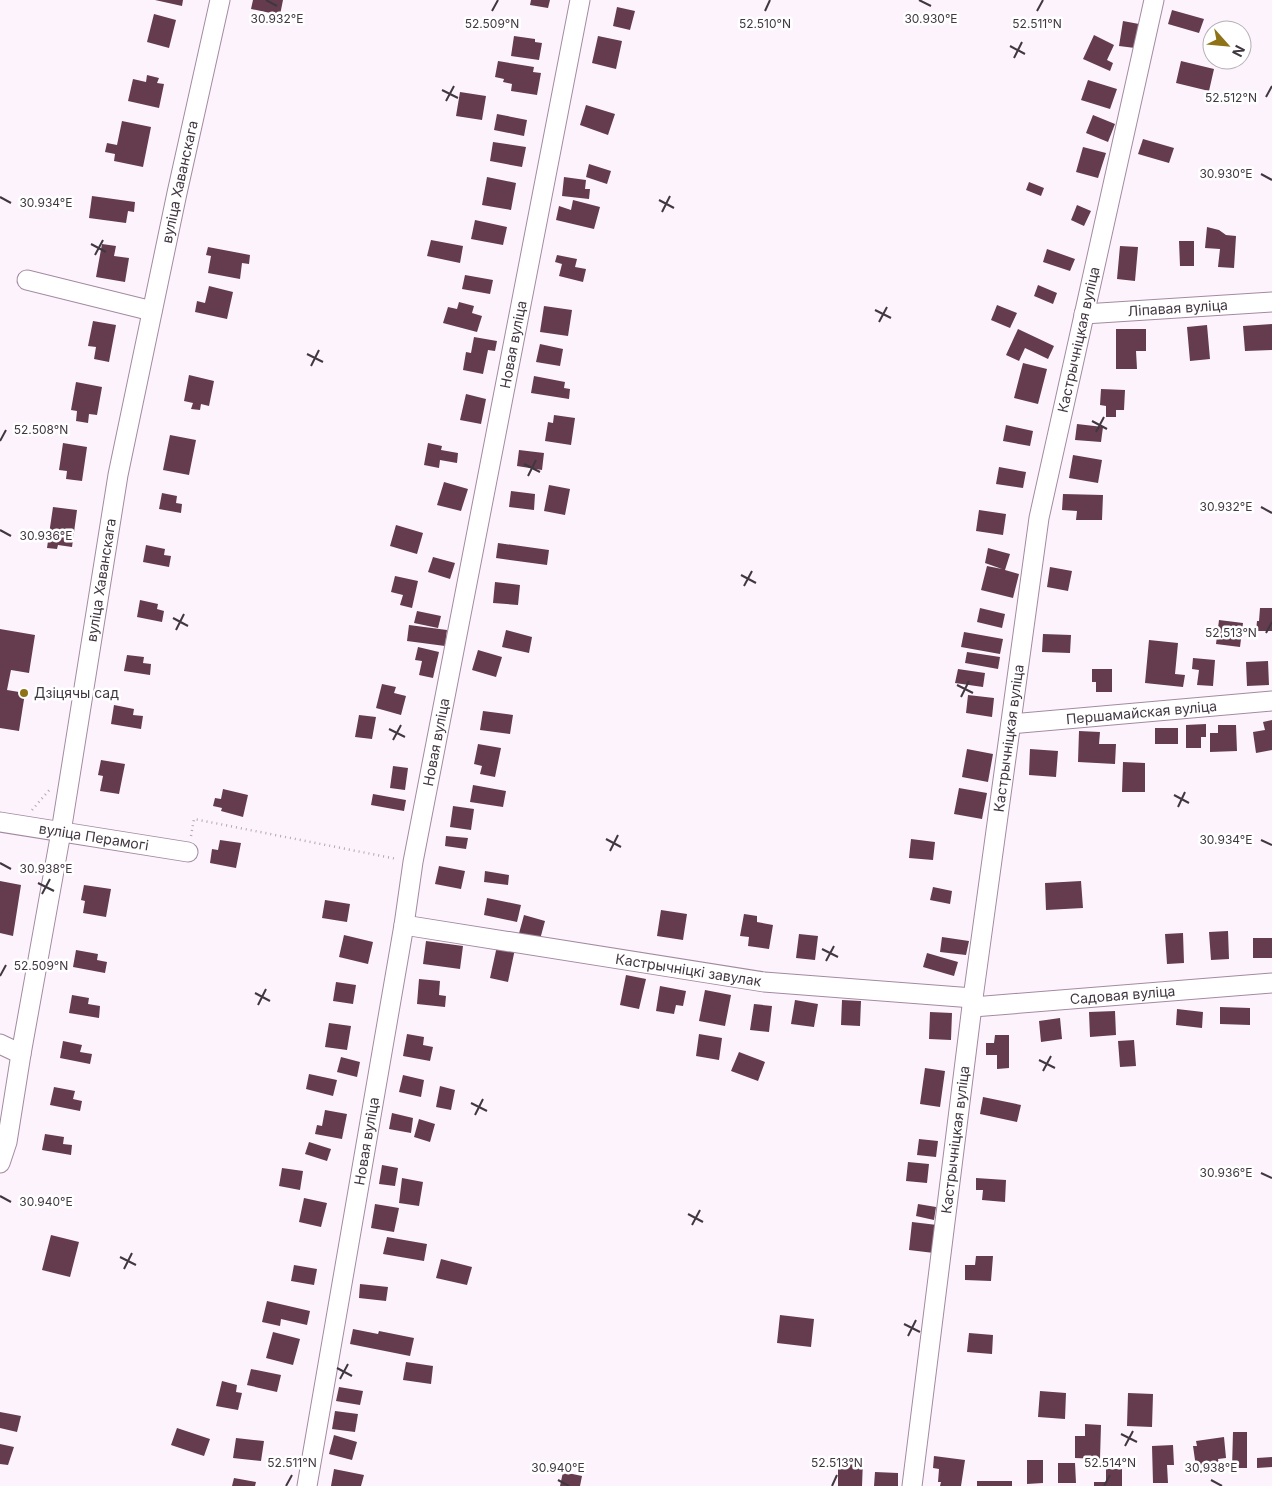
<svg xmlns="http://www.w3.org/2000/svg" width="1272" height="1486" font-family="Inter,sans-serif">
<rect width="100%" height="100%" fill="#fdf3fd"/>
<path fill="#643c4e" d="M155,0H183L182,6Z
M253,0H283L280,15L251,9Z
M531,0H550L548,8L530,5Z
M617,7L635,11L630,30L613,26Z
M1172,10L1204,19L1199,33L1168,24Z
M154,14L176,20L169,48L147,42Z
M1123,21L1139,24L1135,48L1119,46Z
M1094,35L1114,45L1107,60L1113,63L1110,71L1083,59Z
M514,36L535,39V42L542,43L539,60L511,56Z
M598,36L622,41L616,69L592,63Z
M498,61L534,67L533,72L541,73L537,95L511,91L512,84L503,82L504,79L495,77Z
M1181,61L1214,69L1209,91L1176,83Z
M147,75L159,78L157,83L164,84L159,108L128,101L133,79L146,82Z
M1088,80L1117,89L1110,109L1081,100Z
M460,92L486,96L482,120L456,116Z
M586,105L615,114L608,135L580,125Z
M497,114L527,120L524,136L494,130Z
M1093,115L1115,124L1108,142L1086,133Z
M122,121L151,127L143,167L114,161L115,154L105,152L107,143L117,145Z
M1143,139L1174,148L1169,163L1138,154Z
M493,142L526,147L522,167L490,161Z
M1083,147L1106,153L1098,178L1076,172Z
M589,164L611,171L607,184L586,177Z
M487,177L516,183L511,210L482,205Z
M564,177L586,180L585,189H590L589,199L562,196Z
M1029,182L1044,188L1041,196L1026,190Z
M92,196L135,202L134,212L128,211L126,223L89,218Z
M573,200L600,207L594,229L556,220L559,206L571,210Z
M1077,205L1091,211L1084,226L1071,220Z
M475,220L507,227L503,245L471,239Z
M1207,227L1219,230L1226,235L1236,236L1234,268L1218,267L1220,249L1205,248Z
M431,240L463,246L460,263L427,256Z
M1179,241H1194V266H1180Z
M102,244L116,246L114,256L129,258L125,282L96,277Z
M1120,246L1138,247L1135,281L1117,279Z
M208,247L250,255L249,264L242,263L240,279L208,273L211,256L206,255Z
M1047,249L1075,259L1070,271L1043,262Z
M557,255L577,259L575,267L586,269L583,282L559,276L562,264L555,262Z
M465,275L493,280L490,294L462,289Z
M1038,285L1057,293L1053,304L1034,296Z
M209,286L233,292L227,319L195,312L197,301L205,303Z
M459,302L474,306L472,313L482,316L477,332L443,323L448,307L457,309Z
M997,305L1017,313L1010,328L991,320Z
M544,306L572,310L568,336L540,332Z
M93,321L116,325L109,362L94,359L96,347L88,346Z
M1272,324V350L1245,351L1243,326Z
M1207,325L1210,359L1190,361L1187,327Z
M1018,329L1054,346L1048,359L1025,348L1019,361L1006,355Z
M1116,329H1146V351H1136L1137,369H1116Z
M474,337L497,341L495,351L488,350L483,374L463,370L466,352L471,353Z
M540,344L563,349L560,366L536,362Z
M1023,363L1047,369L1038,404L1014,398Z
M189,375L214,381L209,406L201,404L200,410L191,409L193,403L184,401Z
M534,376L565,382L564,388L570,389L569,399L531,393Z
M76,382L102,387L97,415L89,414L88,423L76,421L77,411L71,410Z
M1101,389L1125,390L1124,410H1116V417H1106V406L1100,405Z
M466,394L486,399L481,424L460,420Z
M554,415L575,418L571,445L545,441L548,422L553,423Z
M1077,424L1103,427L1101,442L1075,440Z
M1006,425L1033,431L1030,446L1003,441Z
M170,435L196,440L189,475L163,470Z
M63,443L87,447L82,481L66,479L67,471L59,470Z
M428,443L442,446L441,450L458,453L457,463L440,460L439,468L424,465Z
M519,450L544,453L542,470L517,466Z
M1073,455L1102,460L1098,483L1069,478Z
M999,467L1026,472L1023,488L996,484Z
M444,482L468,489L461,511L437,505Z
M549,485L570,489L565,515L544,511Z
M511,491L535,494L534,510L509,507Z
M162,493L177,496L176,503L182,504L181,513L159,509Z
M1063,494L1103,495L1102,520H1076L1077,511L1062,510Z
M53,507L77,510L72,547L58,545L57,549L47,548Z
M979,510L1006,514L1003,535L976,531Z
M396,525L423,533L417,554L390,546Z
M498,543L549,550L547,565L496,558Z
M146,545L165,549L164,555L171,556L169,567L143,562Z
M988,548L1010,554L1005,570L1019,574L1013,598L981,590L987,566L1002,569L985,563Z
M433,557L455,563L450,579L428,572Z
M1050,567L1072,571L1068,591L1047,587Z
M395,576L418,581L412,608L400,605L403,595L391,592Z
M495,582L520,585L518,605L493,603Z
M140,600L158,604L157,609L164,611L162,622L137,617Z
M980,608L1005,614L1002,628L977,622Z
M1260,608H1272V631H1256L1257,621H1259Z
M417,611L441,616L438,628L414,623Z
M1219,620L1243,623L1240,647L1216,644Z
M409,625L447,630L445,646L407,641Z
M0,629L35,635L29,673L11,670L7,690L25,693L19,731L0,728Z
M506,630L532,637L529,653L502,647Z
M964,632L1003,639L1000,654L961,647Z
M1043,634L1071,635L1070,653L1042,652Z
M1149,640L1178,643L1175,674L1185,675L1183,687L1145,683Z
M418,647L439,652L433,678L419,675L422,661L415,660Z
M478,650L502,657L496,677L472,670Z
M967,652L1000,657L998,669L965,663Z
M127,655L144,657L143,663L151,664L150,675L124,671Z
M1193,658L1215,660L1213,686L1197,685L1199,670L1192,669Z
M1268,661L1269,685L1247,686L1246,662Z
M958,669L985,673L983,687L955,683Z
M1092,669H1112V692H1096V682H1092Z
M382,684L396,687L394,693L406,696L401,715L376,708Z
M968,695L994,698L992,717L966,713Z
M114,705L134,709L133,715L143,716L141,729L111,724Z
M483,711L513,715L510,734L480,730Z
M359,715L376,717L372,739L355,737Z
M1272,720V750L1256,753L1253,732L1265,730L1263,722Z
M1206,724V737H1201V748H1186V725Z
M1218,725H1236L1237,751L1210,752V733H1218Z
M1155,728H1178V744H1155Z
M1079,731L1100,732L1099,744H1116L1115,764L1078,762Z
M478,744L501,748L495,777L480,774L482,766L474,764Z
M967,749L993,754L988,782L962,777Z
M1030,749L1058,751L1056,777L1029,775Z
M101,760L125,764L119,794L100,791L103,776L98,775Z
M1123,762L1145,763V792H1122Z
M393,766L408,768L405,790L390,788Z
M473,785L506,791L503,807L470,802Z
M959,788L987,793L982,819L954,814Z
M223,789L248,795L243,817L221,811L222,808L213,806L215,798L221,799Z
M373,794L406,800L404,811L371,805Z
M453,806L474,809L471,830L450,827Z
M446,836L468,838L466,849L445,846Z
M911,839L935,842L933,860L909,858Z
M220,840L241,843L236,868L210,863L212,849L218,850Z
M439,866L465,871L461,889L435,884Z
M485,871L509,875L508,885L484,882Z
M0,881L21,885L13,936L0,933Z
M1081,881L1083,908L1046,910L1045,883Z
M84,885L111,889L106,917L83,913L85,901L81,900Z
M933,887L952,891L950,904L930,900Z
M487,898L521,905L517,922L484,915Z
M325,900L350,904L347,922L322,918Z
M661,910L687,914L683,940L657,936Z
M744,914L757,916V922L773,925L769,949L748,946L749,937L740,936Z
M524,915L545,921L539,943L518,937Z
M1228,931L1229,959L1211,960L1209,932Z
M1183,933L1184,963L1167,964L1165,934Z
M799,934L818,936L815,960L796,958Z
M344,935L373,942L368,964L339,957Z
M942,937L969,941L966,955L940,952Z
M1253,938H1272V958H1253Z
M426,941L463,946L460,969L423,964Z
M497,946L515,949L508,982L490,978Z
M76,950L98,954L97,960L107,962L105,973L73,967Z
M927,953L958,962L954,976L923,967Z
M626,975L646,979L639,1009L620,1005Z
M419,979L440,981L439,995L446,996L445,1007L417,1004Z
M336,982L356,985L353,1004L333,1001Z
M660,986L686,991L683,1006L676,1005L674,1014L656,1011Z
M705,990L731,995L725,1026L699,1021Z
M72,995L89,998L88,1004L100,1006L99,1018L69,1013Z
M795,1000L818,1004L814,1027L791,1024Z
M842,1000L861,1001L860,1026L841,1025Z
M754,1004L772,1006L769,1032L750,1030Z
M1220,1007L1250,1008V1025L1220,1024Z
M1177,1009L1203,1012L1202,1028L1176,1025Z
M1115,1011L1116,1035L1090,1037L1089,1012Z
M930,1012L952,1013L951,1040L929,1039Z
M1060,1018L1062,1039L1041,1042L1039,1021Z
M329,1023L351,1026L347,1050L325,1047Z
M407,1034L424,1037L423,1045L433,1047L430,1061L403,1056Z
M699,1034L722,1038L719,1060L696,1056Z
M995,1035H1009V1068L997,1069V1055H986V1043H994Z
M1134,1040L1136,1066L1120,1067L1118,1041Z
M63,1041L82,1045L80,1052L92,1054L90,1064L60,1058Z
M739,1052L765,1062L758,1081L731,1071Z
M341,1057L360,1062L357,1077L337,1072Z
M925,1068L945,1071L940,1107L920,1104Z
M309,1074L337,1080L333,1096L306,1089Z
M403,1075L424,1080L421,1097L399,1092Z
M440,1086L455,1090L451,1110L436,1107Z
M54,1087L75,1091L73,1099L82,1101L80,1111L50,1105Z
M983,1097L1021,1105L1017,1122L980,1114Z
M325,1110L347,1114L342,1139L315,1134L317,1125L322,1126Z
M392,1113L413,1118L411,1133L389,1129Z
M419,1119L435,1124L430,1142L414,1137Z
M45,1134L64,1137L63,1144L72,1145L71,1155L42,1150Z
M919,1139L938,1141L936,1157L917,1155Z
M309,1142L331,1149L327,1161L305,1154Z
M908,1162L929,1164L927,1183L906,1181Z
M382,1165L398,1168L395,1186L379,1184Z
M282,1168L303,1171L300,1190L279,1186Z
M402,1178L423,1182L419,1206L399,1203Z
M976,1178L1006,1180L1005,1202L982,1200L983,1190H976Z
M304,1198L327,1203L321,1227L299,1222Z
M375,1204L399,1208L394,1232L371,1228Z
M918,1204L936,1207L934,1220L916,1216Z
M912,1222L937,1225L934,1253L909,1250Z
M51,1235L79,1242L70,1277L42,1270Z
M387,1237L427,1244L424,1261L383,1254Z
M976,1256H993L991,1281L965,1280V1265H975Z
M441,1259L472,1267L467,1285L436,1278Z
M294,1265L317,1269L314,1285L291,1281Z
M360,1284L388,1287L386,1301L359,1298Z
M267,1301L310,1311L307,1325L281,1319L280,1326L262,1322Z
M780,1315L814,1319L811,1347L777,1343Z
M353,1329L378,1334L379,1331L414,1338L410,1356L350,1344Z
M273,1332L300,1339L293,1365L266,1358Z
M969,1333L993,1335L992,1354L967,1352Z
M406,1362L433,1366L431,1384L403,1380Z
M251,1369L281,1375L277,1392L247,1385Z
M222,1381L237,1385L236,1392L242,1393L238,1410L216,1406Z
M339,1387L363,1391L360,1405L336,1401Z
M1040,1391L1066,1393L1065,1419L1038,1417Z
M1128,1393L1153,1394L1152,1427L1127,1426Z
M335,1411L358,1414L355,1432L332,1429Z
M0,1412L21,1416L17,1432L0,1428Z
M1085,1424L1101,1425L1100,1459L1075,1458V1436H1085Z
M177,1428L210,1439L204,1456L171,1445Z
M1233,1432H1247V1468H1232Z
M334,1435L357,1442L352,1460L329,1454Z
M1224,1437L1226,1458L1218,1459L1220,1471L1197,1474L1193,1446H1197L1196,1441Z
M236,1438L264,1441L261,1461L233,1458Z
M0,1444L14,1447L8,1465L0,1464Z
M1173,1445L1174,1465H1167L1168,1483H1153L1152,1446Z
M934,1456L965,1460L961,1486H940L941,1482H938L939,1469L933,1468Z
M1272,1457V1467L1257,1468V1458Z
M838,1459L863,1460L862,1486H838Z
M1027,1460H1043V1483L1027,1484Z
M1058,1463H1075L1076,1483H1058Z
M334,1469L364,1475L361,1486H331Z
M1106,1469H1122V1486H1094V1482H1106Z
M563,1472L582,1476L580,1486H560Z
M875,1472L898,1473V1486H874Z
M234,1478L256,1482L255,1486H232Z
M977,1481H1012V1486H977Z"/>
<g fill="none" stroke-linecap="round" stroke-linejoin="round">
<g stroke="#a38aa2" stroke-width="21">
<g id="minor">
<path d="M27,280L152,311"/>
<path id="s1" d="M1084,314L1272,302"/>
<path id="s2" d="M1011,724L1272,701"/>
<path id="s3" d="M0,822L188,852"/>
<path id="s4" d="M404,925L764,982L973,998"/>
<path id="s5" d="M973,1007L1272,983"/>
<path d="M0,1044L21,1054"/>
<path id="s6" d="M0,1163L7,1142L21,1054L61,832L118,475L177,193L220,0"/>
<path id="s7" d="M307,1486L404,925L413,862L580,0"/>
<path id="s8" d="M912,1486L973,998L1039,518L1154,0"/>
</g>
</g>
<path stroke="#b1a7b1" stroke-width="2.5" stroke-dasharray="1 4" stroke-linecap="butt" d="M32,810L51,788
M191,836L194,819L397,859"/>
<use href="#minor" stroke="#fff" stroke-width="19"/>
</g>
<path fill="none" stroke="#413741" stroke-width="2" d="M266,0L277,6M919,0L931,6M492,11L498,0M765,11L770,0M1037,11L1043,0M1010,46L1025,54M1014,58L1022,42M442,90L458,98M1266,97L1272,86M446,101L454,86M1261,174L1272,180M0,197L11,203M659,200L674,208M662,212L670,196M91,244L106,252M95,255L103,240M875,310L891,318M879,322L887,307M307,354L323,362M311,366L319,350M1092,421L1107,429M1096,432L1104,417M0,441L6,430M524,464L540,472M528,476L536,460M1261,507L1272,513M0,530L11,536M741,575L756,583M744,586L752,571M173,618L188,626M176,630L184,614M1266,633L1272,622M957,685L973,693M961,697L969,681M389,729L405,737M393,740L401,725M1174,795L1189,803M1178,807L1185,792M606,839L621,847M1261,840L1272,845M610,851L618,835M0,863L11,869M38,883L54,891M42,894L50,879M822,949L838,957M826,961L834,946M0,976L6,965M255,993L270,1001M258,1005L266,989M1039,1060L1055,1068M1043,1071L1051,1056M471,1103L487,1111M475,1115L483,1099M1261,1173L1272,1178M0,1196L11,1202M688,1214L703,1222M692,1225L700,1210M120,1257L136,1265M124,1269L132,1253M904,1324L920,1332M908,1336L916,1320M337,1368L352,1376M340,1379L348,1364M1121,1434L1137,1442M1125,1446L1133,1431M558,1480L569,1486M1211,1480L1222,1486M286,1486L292,1475M832,1486L837,1475M1104,1486L1110,1475"/>
<circle fill="#8e7317" stroke="#fff" stroke-width="2" cx="24" cy="693" r="5"/>
<g text-anchor="middle" stroke-width="5" stroke-linejoin="round" paint-order="stroke">
<g font-size="14" fill="#413741" stroke="#fff">
<text dy="5" stroke="none"><textPath href="#s6" startOffset="998">вуліца Хаванскага</textPath></text>
<text dy="5" stroke="none"><textPath href="#s1" startOffset="94">Ліпавая вуліца</textPath></text>
<text dy="5" stroke="none"><textPath href="#s8" startOffset="1159">Кастрычніцкая вуліца</textPath></text>
<text dy="5" stroke="none"><textPath href="#s7" startOffset="1160">Новая вуліца</textPath></text>
<text dy="5" stroke="none"><textPath href="#s6" startOffset="592">вуліца Хаванскага</textPath></text>
<text dy="5" stroke="none"><textPath href="#s2" startOffset="131">Першамайская вуліца</textPath></text>
<text dy="5" stroke="none"><textPath href="#s8" startOffset="754">Кастрычніцкая вуліца</textPath></text>
<text dy="5" stroke="none"><textPath href="#s7" startOffset="755">Новая вуліца</textPath></text>
<text dy="5" stroke="none"><textPath href="#s3" startOffset="95">вуліца Перамогі</textPath></text>
<text dy="5" stroke="none"><textPath href="#s4" startOffset="288">Кастрычніцкі завулак</textPath></text>
<text dy="5" stroke="none"><textPath href="#s5" startOffset="150">Садовая вуліца</textPath></text>
<text dy="5" stroke="none"><textPath href="#s8" startOffset="349">Кастрычніцкая вуліца</textPath></text>
<text dy="5" stroke="none"><textPath href="#s7" startOffset="350">Новая вуліца</textPath></text>
</g>
<g font-size="14" fill="#413741" stroke="#fff" text-anchor="start">
<text x="34" y="698">Дзіцячы сад</text>
</g>
</g>
<g font-size="12" text-anchor="middle" fill="#413741" stroke="#fff" stroke-width="5" stroke-linejoin="round" paint-order="stroke">
<text x="277" y="23">30.932°E</text>
<text x="931" y="23">30.930°E</text>
<text x="492" y="28">52.509°N</text>
<text x="765" y="28">52.510°N</text>
<text x="1037" y="28">52.511°N</text>
<text x="1231" y="102">52.512°N</text>
<text x="1226" y="178">30.930°E</text>
<text x="46" y="207">30.934°E</text>
<text x="41" y="434">52.508°N</text>
<text x="1226" y="511">30.932°E</text>
<text x="46" y="540">30.936°E</text>
<text x="1231" y="637">52.513°N</text>
<text x="1226" y="844">30.934°E</text>
<text x="46" y="873">30.938°E</text>
<text x="41" y="970">52.509°N</text>
<text x="1226" y="1177">30.936°E</text>
<text x="46" y="1206">30.940°E</text>
<text x="292" y="1467">52.511°N</text>
<text x="837" y="1467">52.513°N</text>
<text x="1110" y="1467">52.514°N</text>
<text x="558" y="1472">30.940°E</text>
<text x="1211" y="1472">30.938°E</text>
</g>
<g transform="translate(1227 45) rotate(117)"><circle r="24" fill="#ffffff" stroke="#b3afb3"/>
<path d="M0-4L9 19L0 12L-9 19Z" fill="#8e7317"/>
<text y="-8" font-size="14" font-weight="bold" text-anchor="middle" fill="#413741">N</text>
</g>
</svg>
